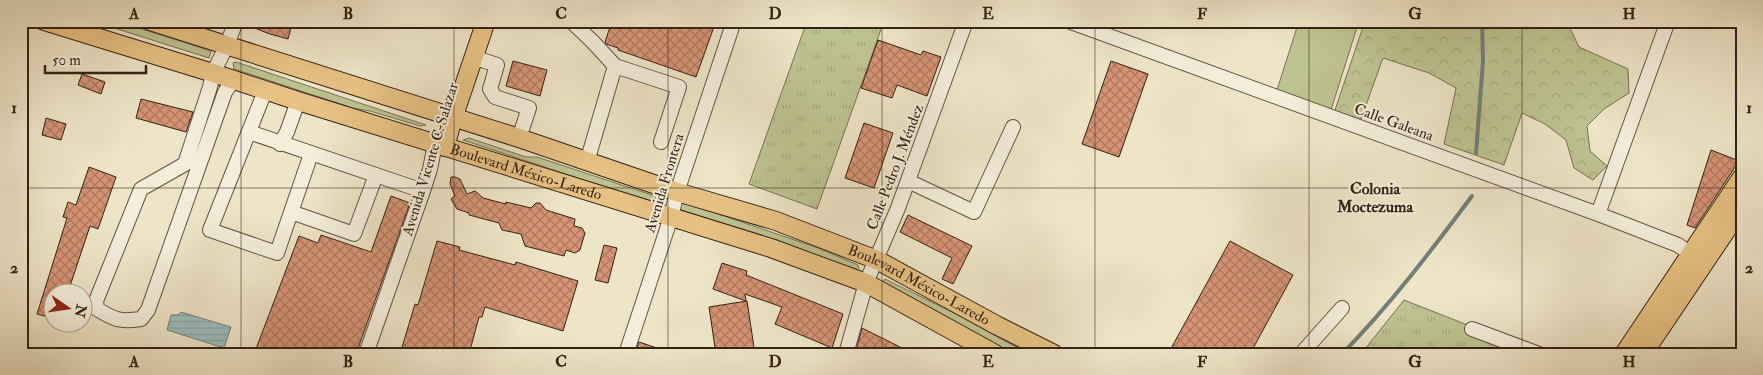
<svg xmlns="http://www.w3.org/2000/svg" width="1763" height="375" font-family="'IM FELL Double Pica',serif">
<defs>
<pattern id="grass-tufts" width="24" height="20" patternUnits="userSpaceOnUse" patternTransform="scale(1.25)"><rect width="24" height="20" fill="#bec392"/><path d="M3 7l-1-3M5 7V3M7 7l1-3M15 17l-1-3M17 17v-4M19 17l1-3" fill="none" stroke="#a4a77d"/></pattern>
<pattern id="forest-crowns" width="20" height="18" patternUnits="userSpaceOnUse" patternTransform="scale(1.25)"><rect width="20" height="18" fill="#bec392"/><path d="M2 6a3 3 0 1 1 6 0M12 15a3 3 0 1 1 6 0" fill="none" stroke="#a4a77d"/></pattern>
<pattern id="water-rules" width="6" height="5" patternUnits="userSpaceOnUse" patternTransform="scale(1.25)"><rect width="6" height="5" fill="#9cbdbd"/><path d="M0 2.5h6" fill="none" stroke="#87a2a2"/></pattern>
<pattern id="building-cross-hatch" width="8" height="8" patternUnits="userSpaceOnUse" patternTransform="scale(1.25)"><rect width="8" height="8" fill="#d69475"/><path d="M0 0l8 8M0 8l8-8" fill="none" stroke="#ae785f"/></pattern>
</defs>
<rect width="100%" height="100%" fill="#eee5c8"/>
<filter id="stains"><feTurbulence type="fractalNoise" baseFrequency=".004" numOctaves="4"/><feColorMatrix values="0 0 0 0 .2 0 0 0 0 .09 0 0 0 0 .02 0 0 0 .5 -.17"/></filter>
<radialGradient id="worn" r=".72"><stop offset=".6" stop-color="#630" stop-opacity="0"/><stop offset="1" stop-color="#630" stop-opacity=".3"/></radialGradient>
<path fill="url(#grass-tufts)" stroke="#787252" d="M807,21H884L817,209L749,184Z
M1404,300L1541,354H1361Z"/>
<path fill="url(#forest-crowns)" stroke="#787252" d="M1365,21L1567,22L1579,47L1628,69L1629,93L1604,109L1587,126L1590,151L1607,166L1593,180L1574,168L1566,140L1545,124L1522,113L1504,165L1444,144L1456,88L1429,73L1383,58L1360,122L1334,113Z"/>
<path fill="#bec392" stroke="#787252" d="M92,21H117L211,51L209,58Z
M1299,21H1359L1331,110L1276,93Z
M236,62L426,125L420,126L370,111L353,108L234,69L233,63Z
M469,138L526,157H537L655,196L656,200L653,203L463,140Z
M683,202L818,248L858,265L859,268L855,272L760,235L680,210L679,208L681,203Z
M885,279L956,314L1029,354H1014L883,284V282Z"/>
<path fill="url(#water-rules)" stroke="#727f79" d="M181,312L231,327L224,348L167,330L171,315H178Z"/>
<g fill="none" stroke-linecap="round" stroke-linejoin="round">
<path stroke="#727f79" stroke-width="4" d="M1476,153L1483,61L1482,21
M1342,354C1390,305 1431,251 1472,196"/>
</g>
<path fill="url(#building-cross-hatch)" stroke="#332213" d="M245,21H293L288,39L270,34L244,24Z
M612,21H716L696,77L618,50V48L606,44L605,42Z
M878,40L921,55L923,51L941,57L927,96L897,85L892,98L861,88Z
M513,61L547,70L540,96L506,86Z
M1111,61L1148,74L1119,157L1082,144Z
M82,74L105,82L101,94L78,85Z
M141,99L193,112L186,132L136,118Z
M46,118L66,124L61,140L42,135Z
M864,123L893,133L874,188L845,178Z
M1711,150L1739,161L1695,228L1687,225Z
M89,167L116,177L98,229L90,226L68,292H52V318L37,314L67,218L63,217L68,202L76,205Z
M451,177H455L460,179L467,194L475,191L483,198L506,204V202L531,208L536,203H540L546,210L575,219L574,226L582,228L585,233L580,250L575,253L566,250L564,256L525,246L521,234L502,230L499,223L469,215V213L457,209L451,199L455,196L450,184Z
M391,196L410,203L356,354H254L299,236L318,243L321,235L371,252Z
M908,215L972,246L953,284L942,279L952,258L900,232Z
M437,241L460,247L459,250L515,265L516,262L578,281L563,331L485,307L482,317H479L469,354H400L415,304L418,305Z
M1230,241L1293,275L1250,354H1168Z
M604,245L617,248L608,283L595,280Z
M722,263L747,271L746,275L843,314L832,348L775,324L782,307L745,294L746,301L713,289Z
M747,301L755,354H716L709,307Z
M862,328L914,354H855Z
M639,342L669,352L668,354H635Z"/>
<g fill="none" stroke-linecap="round" stroke-linejoin="round">
<g stroke="#625340" stroke-width="16">
<path id="minor" d="M571,21L593,42L615,66L587,162
M1068,21L1598,214L1678,245L1698,259
M473,57L497,65L490,89L495,97L529,108L519,138
M615,66L679,87L661,142
M234,79L225,92L148,310L141,319C120,322 115,320 97,309L96,301L141,189L185,164L210,87L213,73L227,45L236,21
M265,91L210,230L277,253L311,154
M249,132L423,191
M280,144L287,132L298,101
M908,181L974,212L1013,127
M291,212L354,234L376,175
M1598,214L1668,21
M1472,329L1539,354
M366,354L423,191L430,169L435,144
M626,354L671,217L677,192L734,21
M846,354L866,283L898,208L966,21
M1301,354L1342,308"/>
</g>
<g stroke="#332213" stroke-width="20">
<g id="major">
<path id="s1" d="M44,21L213,73L298,101L771,248L866,283L995,354"/>
<path id="s2" d="M150,21L519,138L677,192L776,221L877,260L998,326L1054,354"/>
<path d="M445,147L453,118L486,21"/>
<path d="M1624,354L1742,177"/>
<path d="M1643,354L1742,207"/>
</g>
</g>
<use href="#minor" stroke="#f4eedb" stroke-width="14"/>
<use href="#major" stroke="#e7c284" stroke-width="18"/>
</g>
<path fill="none" stroke="#332213" stroke-width="1" stroke-opacity="0.55" d="M241,21V354M454,21V354M668,21V354M882,21V354M1095,21V354M1309,21V354M1522,21V354M21,188H1742"/>
<g text-anchor="middle" stroke-width="4" stroke-linejoin="round" paint-order="stroke">
<g font-size="15" fill="#332213" stroke="#f4eedb">
<text transform="translate(1394 122) rotate(20)" y="5">Calle Galeana</text>
<text transform="translate(430 159) rotate(-73)" y="5">Avenida Vicente C. Salazar</text>
<text transform="translate(895 167) rotate(-69)" y="5">Calle Pedro J. Méndez</text>
<text dy="5" stroke="none"><textPath href="#s1" startOffset="505">Boulevard México-Laredo</textPath></text>
<text transform="translate(664 183) rotate(-73)" y="5">Avenida Frontera</text>
<text dy="5" stroke="none"><textPath href="#s2" startOffset="814">Boulevard México-Laredo</textPath></text>
</g>
<g font-size="16" font-weight="bold" fill="#332213" stroke="#f4eedb">
<text x="1375" y="194">Colonia<tspan x="1375" dy="18">Moctezuma</tspan></text>
</g>
</g>
<rect width="1763" height="375" fill="none" stroke="#eee5c8" stroke-width="55"/>
<g transform="translate(68 308) rotate(103)"><circle r="24" fill="#f4eedb" stroke="#a79c8b"/>
<path d="M0-4L9 19L0 12L-9 19Z" fill="#8f2418"/>
<text y="-8" font-size="14" font-weight="bold" text-anchor="middle" fill="#332213">N</text>
</g>
<path d="M45 65v8h101v-8" fill="none" stroke="#332213" stroke-width="2.5"/>
<text x="52" y="65" font-size="15" fill="#332213" stroke="#f4eedb" stroke-width="4" paint-order="stroke">50 m</text>
<rect x="28" y="28" width="1708" height="320" fill="none" stroke="#332213" stroke-width="2"/>
<g font-size="16" text-anchor="middle" font-weight="bold" fill="#332213">
<text x="134" y="19">A</text>
<text x="348" y="19">B</text>
<text x="561" y="19">C</text>
<text x="775" y="19">D</text>
<text x="988" y="19">E</text>
<text x="1202" y="19">F</text>
<text x="1415" y="19">G</text>
<text x="1629" y="19">H</text>
<text x="14" y="113">1</text>
<text x="1749" y="113">1</text>
<text x="14" y="273">2</text>
<text x="1749" y="273">2</text>
<text x="134" y="367">A</text>
<text x="348" y="367">B</text>
<text x="561" y="367">C</text>
<text x="775" y="367">D</text>
<text x="988" y="367">E</text>
<text x="1202" y="367">F</text>
<text x="1415" y="367">G</text>
<text x="1629" y="367">H</text>
</g>
<rect width="100%" height="100%" filter="url(#stains)"/>
<rect width="100%" height="100%" fill="url(#worn)"/>
</svg>
